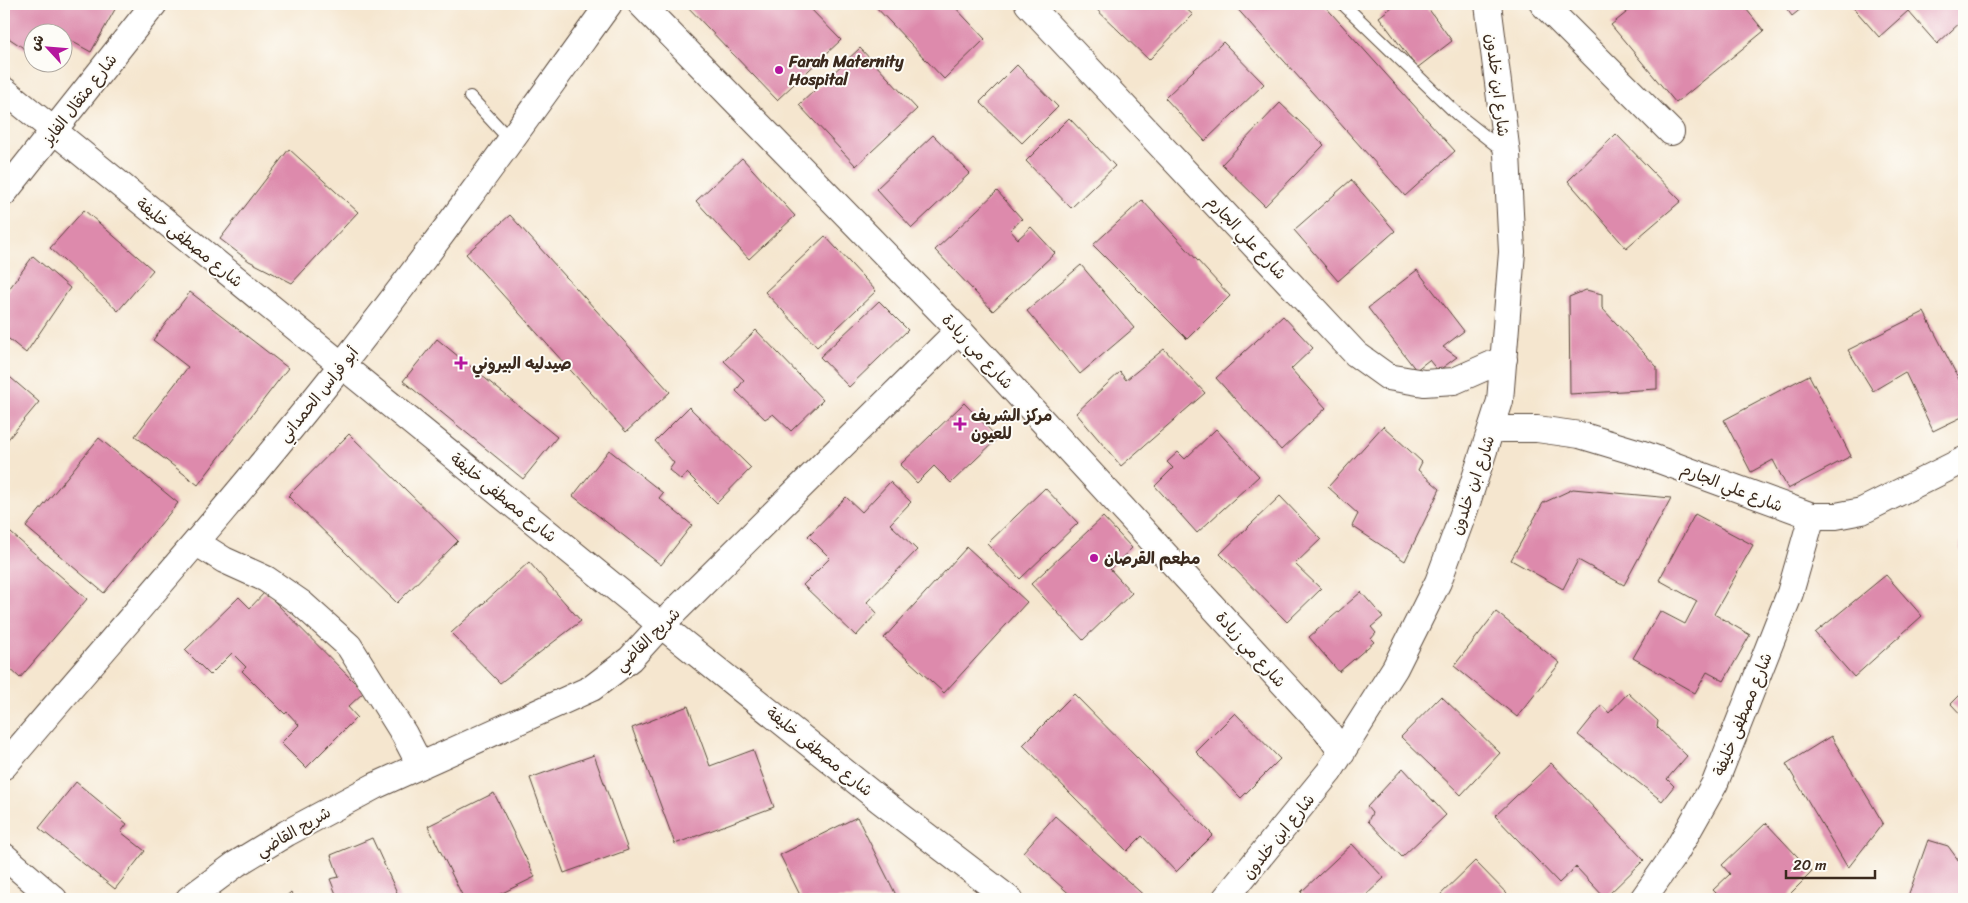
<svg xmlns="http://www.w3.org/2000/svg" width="1968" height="903" font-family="Sriracha,'Playpen Sans Arabic',sans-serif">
<rect width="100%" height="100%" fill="#fdfcf7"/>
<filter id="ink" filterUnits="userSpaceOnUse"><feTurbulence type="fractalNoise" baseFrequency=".02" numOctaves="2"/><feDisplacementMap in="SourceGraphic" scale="10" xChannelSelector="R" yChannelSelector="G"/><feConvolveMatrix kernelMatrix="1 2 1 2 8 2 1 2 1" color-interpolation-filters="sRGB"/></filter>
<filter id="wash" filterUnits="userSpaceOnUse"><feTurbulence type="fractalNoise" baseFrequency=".0096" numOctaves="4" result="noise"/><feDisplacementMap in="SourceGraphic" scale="20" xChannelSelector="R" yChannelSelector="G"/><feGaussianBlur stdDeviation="1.12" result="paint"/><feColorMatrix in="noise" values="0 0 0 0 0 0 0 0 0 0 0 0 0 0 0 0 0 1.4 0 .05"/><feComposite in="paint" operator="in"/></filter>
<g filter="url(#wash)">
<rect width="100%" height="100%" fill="#f5e6cf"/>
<g id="blocks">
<path fill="#dd8aac" d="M4,4H118L91,52L62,36V32H32L31,53L4,35Z
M685,4H806L841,40L777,100Z
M873,4H952L985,39L944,79Z
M1091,4H1181L1193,15L1149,60Z
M1233,4H1323L1455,151L1405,196Z
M1396,4H1425L1452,41L1417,68L1379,17Z
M1637,4H1742L1764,31L1676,103L1611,25Z
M1783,4H1807L1792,16Z
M1850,4H1964V19L1937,44L1908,11L1879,37Z
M1223,42L1264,84L1205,141L1165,98Z
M860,48L917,109L856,166L799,105Z
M1017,65L1058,107L1022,143L980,102Z
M1280,103L1324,145L1265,206L1222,164Z
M1069,118L1115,166L1071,208L1026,161Z
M1616,134L1681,201L1626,248L1568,181Z
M933,135L970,173L912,228L876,189Z
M289,149L358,212L292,283L249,261L220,239Z
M742,158L795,216L749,259L696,201Z
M1351,180L1395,231L1338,281L1294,230Z
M997,191L1022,219L1010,230L1018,239L1031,227L1055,253L993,311L935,250Z
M1142,200L1230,296L1187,339L1093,245Z
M84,210L153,270L118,311L50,248Z
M510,215L670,392L626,432L466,254Z
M825,236L876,291L817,347L765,292Z
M33,256L70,288L26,353L4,335V296Z
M1081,265L1134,328L1080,374L1027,311Z
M1417,270L1464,331L1443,347L1457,357L1438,371L1429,360L1416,370L1368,308Z
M1586,290L1602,294V308L1657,367V389L1570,394L1569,297Z
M190,292L288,368L198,485L135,436L188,367L153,340Z
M879,301L908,330L849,387L820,357Z
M1924,312L1964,389V416L1933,431L1905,372L1873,391L1848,350Z
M1283,316L1313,348L1291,369L1326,408L1281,450L1216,378Z
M756,330L823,400L791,431L773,414L765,419L736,391L744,380L724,361Z
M437,339L557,437L523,479L403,381Z
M1164,349L1205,393L1121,466L1076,413L1120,372L1126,380Z
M4,372L39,402L4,444Z
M1809,375L1851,456L1788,489L1773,460L1751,472L1724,420Z
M964,403L998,438L951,483L934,466L917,483L900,465Z
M689,407L751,468L717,503L687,473L681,480L669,470L674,463L655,441Z
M1383,426L1422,462L1418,470L1440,489L1405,561L1352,526L1358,514L1328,487Z
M1216,429L1259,476L1197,533L1155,486L1173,468L1167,462L1178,452L1185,459Z
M349,434L458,541L397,603L288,496Z
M99,438L178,503L104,593L26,527Z
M609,450L663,493L659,498L692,525L661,565L573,496Z
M890,482L911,502L890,524L917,550L867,602L877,613L856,636L803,585L830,558L808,536L846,497L862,512Z
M1045,488L1078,523L1020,579L987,544Z
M1573,489L1671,498L1624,585L1578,560L1563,589L1511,560L1543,503Z
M1280,496L1321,539L1295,564L1321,589L1287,622L1220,554Z
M1695,514L1753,545L1714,614L1750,635L1724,681L1707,672L1695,693L1633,658L1660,611L1685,624L1697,601L1659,580Z
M1103,517L1132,548L1110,569L1132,593L1083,640L1031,584Z
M1963,522H1964V555L1960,550Z
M4,527L87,599L20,678L4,663Z
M967,547L1027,602L944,693L884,638Z
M529,562L581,621L500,683L451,633Z
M1886,575L1922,616L1854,677L1815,633Z
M265,592L364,692L348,707L357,717L306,768L281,743L299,725L287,712L285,714L242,671L246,667L232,653L210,675L185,650L239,597L250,608Z
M1361,592L1383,617L1371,627L1376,633L1371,639L1374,642L1339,672L1309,637Z
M1496,612L1560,663L1517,717L1454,666Z
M1964,691V718L1951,704Z
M1628,693L1658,721L1657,727L1687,756L1667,779L1674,786L1662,801L1578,735L1602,705L1609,713Z
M1074,694L1213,835L1176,872L1142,836L1127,851L1023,745Z
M1441,696L1500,753L1461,795L1401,737Z
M688,706L710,766L753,750L774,807L675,844L632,728Z
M1235,713L1280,759L1241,798L1196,752Z
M1831,736L1883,823L1848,868L1786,764Z
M594,755L628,850L564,873L530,778Z
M1551,763L1644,860L1605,898L1576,867L1559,883L1495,816Z
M1403,768L1446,815L1402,857L1368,821L1372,813L1367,807Z
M76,782L127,824L121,832L145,851L115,889L39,828Z
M494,793L535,877L490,899H464L428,826Z
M1055,816L1148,899H1075L1023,852Z
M857,817L898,899H802L780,855Z
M1766,823L1812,872L1785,899H1722L1713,890L1730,874L1722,865Z
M372,838L400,899H338L330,879L339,877L331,855Z
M1928,840L1948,846L1964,868V899H1907Z
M1352,844L1384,878L1362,899H1307L1301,892Z
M1475,861L1512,899H1436Z
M291,892L294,899H283Z"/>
</g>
</g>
<g filter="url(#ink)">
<use href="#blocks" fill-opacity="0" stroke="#574639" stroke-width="1"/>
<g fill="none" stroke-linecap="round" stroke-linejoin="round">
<g stroke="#574639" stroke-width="14">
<path id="lane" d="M1343,4L1458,115L1505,152
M470,97L511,141"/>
</g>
<g stroke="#574639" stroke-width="28">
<path id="street" d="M641,4L959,330L1327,731L1342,753
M1028,4L1356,354L1388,377L1424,383L1454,381L1504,359
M1543,4L1671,132
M4,90L661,625L881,801L1009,899
M4,193L154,4
M1491,429H1537L1580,435L1643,454L1812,516H1836L1862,511L1964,460
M197,543L224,560L266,579L301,603L349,646L404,734L420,765
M4,766C117,633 233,503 341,366C434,248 521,126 609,4
M4,856L54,899
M189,899L236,864L287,833L375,786L592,688L630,659L661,625L959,330
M1225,899L1329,772L1395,668L1438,582L1465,509L1500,401L1512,252L1507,154L1488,4
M1643,899L1676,852L1715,783L1790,593L1812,516"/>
</g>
<use href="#lane" stroke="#fff" stroke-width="12"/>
<use href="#street" stroke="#fff" stroke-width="26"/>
</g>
</g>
<g fill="#b5179e" stroke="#fdfcf7" stroke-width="2">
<circle cx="779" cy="70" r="5"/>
<path d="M458.5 355.5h5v5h5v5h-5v5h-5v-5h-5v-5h5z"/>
<path d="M957.5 416.5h5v5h5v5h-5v5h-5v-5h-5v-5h5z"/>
<circle cx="1094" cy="558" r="5"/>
</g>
<g text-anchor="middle" stroke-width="4" stroke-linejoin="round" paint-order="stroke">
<g font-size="16" font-weight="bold" fill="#3b2a1e" stroke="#fdfcf7" text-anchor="start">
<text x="789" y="67">Farah Maternity<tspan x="789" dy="18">Hospital</tspan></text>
<text x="472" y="369">صيدليه البيروني</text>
<text x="971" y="421">مركز الشريف<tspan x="971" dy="18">للعيون</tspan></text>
<text x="1104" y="564">مطعم القرصان</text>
</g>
<g font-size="16" fill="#3b2a1e" stroke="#fdfcf7">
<text transform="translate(1498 85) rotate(83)" y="6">شارع ابن خلدون</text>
<text transform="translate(79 99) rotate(-52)" y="6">شارع مثقال الفايز</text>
<text transform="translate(1247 237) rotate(47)" y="6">شارع علي الجارم</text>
<text transform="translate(190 242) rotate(39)" y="6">شارع مصطفى خليفة</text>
<text transform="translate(978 351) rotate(47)" y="6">شارع مي زيادة</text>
<text transform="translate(318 394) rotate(-51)" y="6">أبو فراس الحمداني</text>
<text transform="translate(1472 485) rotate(-71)" y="6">شارع ابن خلدون</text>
<text transform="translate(1732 487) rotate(21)" y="6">شارع علي الجارم</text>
<text transform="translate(504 497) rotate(39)" y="6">شارع مصطفى خليفة</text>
<text transform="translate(647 639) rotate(-44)" y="6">شريح القاضي</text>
<text transform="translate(1251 649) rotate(48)" y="6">شارع مي زيادة</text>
<text transform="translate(1742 714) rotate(-68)" y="6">شارع مصطفى خليفة</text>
<text transform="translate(820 751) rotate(39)" y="6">شارع مصطفى خليفة</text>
<text transform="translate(293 831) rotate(-30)" y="6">شريح القاضي</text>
<text transform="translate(1278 836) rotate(-51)" y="6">شارع ابن خلدون</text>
</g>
</g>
<rect width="1968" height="903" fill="none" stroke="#fdfcf7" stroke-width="20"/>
<g transform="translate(48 48) rotate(296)"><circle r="24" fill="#fdfcf7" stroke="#afa8a0"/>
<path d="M0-4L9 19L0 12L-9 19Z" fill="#b5179e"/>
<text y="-8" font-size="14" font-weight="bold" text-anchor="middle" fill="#3b2a1e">ش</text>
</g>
<path d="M1786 870v8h89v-8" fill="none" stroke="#3b2a1e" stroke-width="2.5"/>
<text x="1793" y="870" font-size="15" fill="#3b2a1e" stroke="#fdfcf7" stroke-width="4" paint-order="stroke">20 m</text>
</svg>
